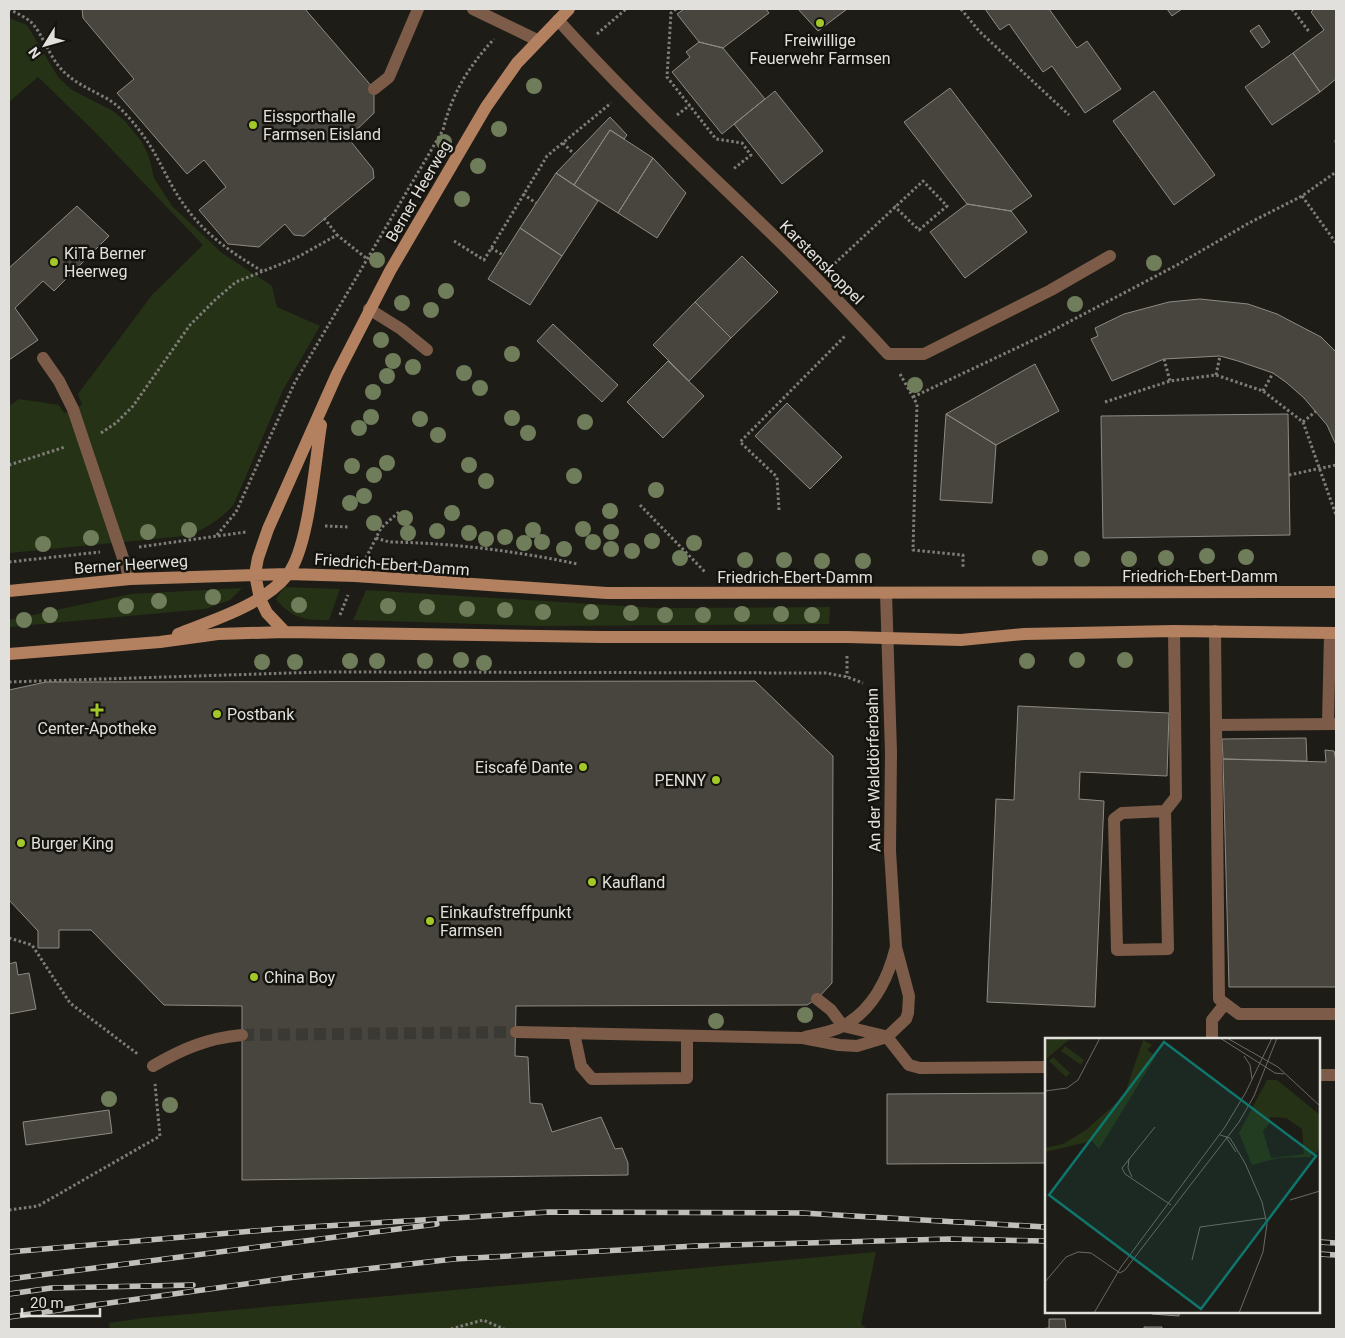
<svg xmlns="http://www.w3.org/2000/svg" width="1345" height="1338" font-family="Roboto,sans-serif">
<rect width="100%" height="100%" fill="#1e1c16"/>
<path fill="#253215" d="M9,18L27,25L58,77L72,90L113,111L124,120L142,142L149,157L154,178L172,206L222,253L272,286L277,307L320,326L283,390L234,504C222,519 204,530 185,536L9,553V406L19,399L59,405L64,413L82,405L78,394L152,295L203,245L95,132L38,77L9,102Z
M284,587L340,589L329,620C306,621 291,618 276,599Z
M242,588L230,600L205,609L9,627V620L131,594Z
M366,590L657,608L830,607L829,624L541,626L353,620Z
M876,1252L861,1324L867,1329H110L109,1323L144,1318Z"/>
<path fill="#47453e" stroke="#8d8b82" d="M82,9H305L374,89V113L348,138L373,169L374,178L304,236L294,235L285,224L259,247L228,244L199,210L226,187L204,160L187,174L117,93L134,79L83,18Z
M684,9H766L769,13L723,48L699,42L677,14Z
M798,9H847L818,31Z
M985,9H1049L1077,48L1087,41L1121,89L1085,113L1052,66L1043,72L1009,24L1000,30Z
M1167,9H1182L1172,16Z
M1314,9H1336V79L1320,92L1293,53L1324,30L1311,12Z
M1259,25L1270,42L1262,48L1250,31Z
M699,42L723,48L765,99L722,134L672,72L690,57L686,52Z
M1293,53L1320,92L1272,125L1245,87Z
M950,88L1032,196L1011,211L967,204L904,122Z
M775,91L823,151L782,184L734,124Z
M1154,91L1215,175L1174,205L1113,121Z
M610,117L627,135L624,139L610,130L574,185L556,173Z
M610,130L653,158L618,213L574,185Z
M653,158L686,193L657,238L618,213Z
M556,173L598,201L562,256L520,228Z
M967,204L1011,211L1027,232L965,278L930,232Z
M77,206L109,236L54,291L43,281L15,308L38,340L9,360V268Z
M520,228L562,256L530,305L488,279Z
M742,256L778,292L731,338L695,302Z
M1200,299L1248,304L1277,314L1321,337L1336,352V445L1327,425L1304,398L1287,383L1273,373L1238,361L1220,356L1164,359L1112,381L1091,339L1098,336L1095,328L1124,314L1169,302Z
M695,302L731,338L689,381L653,345Z
M553,324L618,385L602,402L537,341Z
M668,361L704,396L663,438L627,402Z
M1035,364L1059,411L996,445L946,414Z
M787,403L842,457L810,489L755,436Z
M946,414L996,445L992,503L940,500Z
M1288,414L1290,535L1103,538L1101,416Z
M755,681L833,756L832,983L817,999L807,1005L516,1006L515,1056L528,1057L530,1103L542,1104L552,1132L601,1117L615,1149L622,1148L628,1163V1175L242,1180V1006L164,1005L91,930H59V948H38V931L9,900V690L46,682Z
M1018,706L1169,713L1167,776L1080,772L1079,799L1104,801L1095,1007L987,1002L996,799L1014,800Z
M1306,738L1307,761L1223,759L1222,739Z
M1325,750L1334,751L1336,761V987H1229L1223,759L1326,762Z
M16,962L18,975L29,973L36,1009L9,1014V964Z
M1046,1093V1163L887,1164V1094Z
M109,1110L112,1133L26,1145L23,1122Z
M1153,1312H1179V1316L1152,1314Z
M1049,1319H1065L1066,1329H1040L1049,1328Z
M1144,1327H1162V1329H1144Z"/>
<g fill="none" stroke-linecap="round" stroke-linejoin="round">
<path stroke="#3b3934" stroke-width="12" stroke-dasharray="12 6" stroke-linecap="butt" d="M242,1035L516,1032"/>
<path stroke="#7f7d78" stroke-width="3" stroke-dasharray="2.5 2.5" stroke-linecap="butt" d="M9,9C16,13 26,17 32,23C44,36 49,58 65,73C77,84 90,89 104,97C118,104 130,118 139,130C157,152 166,179 182,202C204,234 229,251 262,271
M676,9L671,13L667,77L716,139L742,143L751,155L732,170
M961,9L979,31L1069,115
M1292,9L1310,33
M597,34L626,9
M677,115L690,105
M1336,140V144
M563,143L574,154
M523,194L536,203
M1302,196L1336,243
M324,218L337,235
M454,241L484,260L547,156L611,103
M491,248L503,255
M831,267L923,181L947,206L919,230L894,206
M1164,359L1170,381
M900,374L917,404L913,550L963,555V567
M1216,375L1220,356
M1263,391L1273,373
M913,397L1044,335L1177,265L1249,223L1302,196L1336,172
M1105,402L1170,381L1216,375L1263,391L1303,422L1336,515
M1303,422L1316,411
M101,433L116,423L133,406L190,325L216,299L236,282L296,258L337,235L366,258
M9,465L65,447
M1289,475L1336,465
M640,505L706,573
M779,510L777,477L740,442L846,335
M325,526L349,527
M217,535L236,512L295,382L443,130C452,93 469,66 494,39
M376,538L389,542C454,543 515,551 578,564
M139,547L246,532
M366,558L381,528L400,511
M9,562L100,552
M340,615L348,595
M847,656V677
M9,682L321,672L826,673L847,677L863,683
M9,938L32,945L70,1003L139,1055
M9,1210L38,1206L160,1136L155,1084
M451,1329L483,1320L504,1329"/>
<path stroke="#7c5c48" stroke-width="12" d="M473,9L537,40
M374,89L389,77L418,9
M369,309L401,329L427,350
M43,358L59,381L73,409L130,579
M1215,631L1219,999L1239,1014H1336
M1328,724L1330,633
M1216,725L1336,724
M1165,811L1168,949L1117,950L1114,819L1122,813L1165,811L1176,797L1174,631
M817,999L831,1010L843,1026
M574,1033L581,1066L592,1079L687,1078V1036
M887,1037L909,1065L920,1068L1046,1067
M1212,1039V1020L1224,1005
M1319,1075H1336"/>
<path stroke="#7c5c48" stroke-width="12" d="M558,20C627,97 703,167 777,239C815,276 852,315 888,354H924L1051,290L1110,256
M843,1026L885,1036
M516,1032L803,1038L839,1045L857,1046L887,1037L906,1019L908,1013L909,996L896,947L890,851L891,752L886,593
M805,1037C817,1034 832,1032 843,1026C873,1010 888,979 896,947
M153,1066C182,1049 208,1038 242,1035"/>
<path stroke="#b48160" stroke-width="12" d="M9,591L130,579L288,574L355,576L607,593L1336,592
M285,632L267,613L260,599L255,574L258,558L268,529L337,374L390,271L486,107L517,63L569,9
M178,634C213,620 264,605 288,574C309,547 315,461 321,425
M9,654L160,642L218,634L285,632L602,637H847L961,640L1024,634L1174,631L1336,633"/>
<g stroke="#c0bfbb" stroke-width="5.5">
<path id="rail" d="M1319,1242L1336,1243
M9,1252L277,1229L549,1212L802,1213L1046,1227
M1319,1254L1336,1255
M9,1279L437,1224
M9,1294L51,1288L193,1285
M9,1317L295,1277L454,1259L696,1246L949,1239L1046,1241"/>
</g>
<use href="#rail" stroke="#15130d" stroke-width="4" stroke-dasharray="11" stroke-linecap="butt"/>
</g>
<g fill="#6f7d5a">
<circle cx="534" cy="86" r="8"/>
<circle cx="499" cy="129" r="8"/>
<circle cx="444" cy="142" r="8"/>
<circle cx="478" cy="166" r="8"/>
<circle cx="462" cy="199" r="8"/>
<circle cx="377" cy="260" r="8"/>
<circle cx="1154" cy="263" r="8"/>
<circle cx="446" cy="291" r="8"/>
<circle cx="402" cy="303" r="8"/>
<circle cx="1075" cy="304" r="8"/>
<circle cx="431" cy="310" r="8"/>
<circle cx="381" cy="340" r="8"/>
<circle cx="512" cy="354" r="8"/>
<circle cx="393" cy="361" r="8"/>
<circle cx="413" cy="367" r="8"/>
<circle cx="464" cy="373" r="8"/>
<circle cx="387" cy="376" r="8"/>
<circle cx="915" cy="385" r="8"/>
<circle cx="480" cy="388" r="8"/>
<circle cx="373" cy="392" r="8"/>
<circle cx="371" cy="417" r="8"/>
<circle cx="512" cy="418" r="8"/>
<circle cx="420" cy="419" r="8"/>
<circle cx="585" cy="422" r="8"/>
<circle cx="359" cy="428" r="8"/>
<circle cx="528" cy="433" r="8"/>
<circle cx="438" cy="435" r="8"/>
<circle cx="387" cy="463" r="8"/>
<circle cx="469" cy="465" r="8"/>
<circle cx="352" cy="466" r="8"/>
<circle cx="374" cy="475" r="8"/>
<circle cx="574" cy="476" r="8"/>
<circle cx="486" cy="481" r="8"/>
<circle cx="656" cy="490" r="8"/>
<circle cx="364" cy="496" r="8"/>
<circle cx="350" cy="503" r="8"/>
<circle cx="610" cy="511" r="8"/>
<circle cx="452" cy="513" r="8"/>
<circle cx="405" cy="518" r="8"/>
<circle cx="374" cy="523" r="8"/>
<circle cx="583" cy="529" r="8"/>
<circle cx="189" cy="530" r="8"/>
<circle cx="533" cy="530" r="8"/>
<circle cx="437" cy="531" r="8"/>
<circle cx="148" cy="532" r="8"/>
<circle cx="611" cy="532" r="8"/>
<circle cx="408" cy="533" r="8"/>
<circle cx="469" cy="533" r="8"/>
<circle cx="505" cy="537" r="8"/>
<circle cx="91" cy="538" r="8"/>
<circle cx="486" cy="539" r="8"/>
<circle cx="652" cy="541" r="8"/>
<circle cx="542" cy="542" r="8"/>
<circle cx="593" cy="542" r="8"/>
<circle cx="524" cy="543" r="8"/>
<circle cx="694" cy="543" r="8"/>
<circle cx="43" cy="544" r="8"/>
<circle cx="564" cy="549" r="8"/>
<circle cx="611" cy="549" r="8"/>
<circle cx="632" cy="551" r="8"/>
<circle cx="1207" cy="556" r="8"/>
<circle cx="1246" cy="557" r="8"/>
<circle cx="680" cy="558" r="8"/>
<circle cx="1040" cy="558" r="8"/>
<circle cx="1166" cy="558" r="8"/>
<circle cx="1082" cy="559" r="8"/>
<circle cx="1129" cy="559" r="8"/>
<circle cx="745" cy="560" r="8"/>
<circle cx="784" cy="560" r="8"/>
<circle cx="822" cy="561" r="8"/>
<circle cx="863" cy="561" r="8"/>
<circle cx="213" cy="597" r="8"/>
<circle cx="159" cy="601" r="8"/>
<circle cx="299" cy="605" r="8"/>
<circle cx="126" cy="606" r="8"/>
<circle cx="388" cy="606" r="8"/>
<circle cx="427" cy="607" r="8"/>
<circle cx="467" cy="609" r="8"/>
<circle cx="505" cy="610" r="8"/>
<circle cx="543" cy="612" r="8"/>
<circle cx="591" cy="612" r="8"/>
<circle cx="631" cy="613" r="8"/>
<circle cx="742" cy="614" r="8"/>
<circle cx="781" cy="614" r="8"/>
<circle cx="50" cy="615" r="8"/>
<circle cx="665" cy="615" r="8"/>
<circle cx="703" cy="615" r="8"/>
<circle cx="812" cy="615" r="8"/>
<circle cx="24" cy="620" r="8"/>
<circle cx="461" cy="660" r="8"/>
<circle cx="1077" cy="660" r="8"/>
<circle cx="1125" cy="660" r="8"/>
<circle cx="350" cy="661" r="8"/>
<circle cx="377" cy="661" r="8"/>
<circle cx="425" cy="661" r="8"/>
<circle cx="1027" cy="661" r="8"/>
<circle cx="262" cy="662" r="8"/>
<circle cx="295" cy="662" r="8"/>
<circle cx="484" cy="663" r="8"/>
<circle cx="805" cy="1015" r="8"/>
<circle cx="716" cy="1021" r="8"/>
<circle cx="109" cy="1099" r="8"/>
<circle cx="170" cy="1105" r="8"/>
</g>
<g fill="#a2c928" stroke="#15130d" stroke-width="2">
<circle cx="820" cy="23" r="5"/>
<circle cx="253" cy="125" r="5"/>
<circle cx="54" cy="262" r="5"/>
<path d="M94.5 702.5h5v5h5v5h-5v5h-5v-5h-5v-5h5z"/>
<circle cx="217" cy="714" r="5"/>
<circle cx="583" cy="767" r="5"/>
<circle cx="716" cy="780" r="5"/>
<circle cx="21" cy="843" r="5"/>
<circle cx="592" cy="882" r="5"/>
<circle cx="430" cy="921" r="5"/>
<circle cx="254" cy="977" r="5"/>
</g>
<g text-anchor="middle" stroke-width="5" stroke-linejoin="round" paint-order="stroke">
<g font-size="16" fill="#e1e0dc" stroke="#15130d" text-anchor="start">
<text x="820" y="46" text-anchor="middle">Freiwillige<tspan x="820" dy="18">Feuerwehr Farmsen</tspan></text>
<text x="263" y="122">Eissporthalle<tspan x="263" dy="18">Farmsen Eisland</tspan></text>
<text x="64" y="259">KiTa Berner<tspan x="64" dy="18">Heerweg</tspan></text>
<text x="227" y="720">Postbank</text>
<text x="97" y="734" text-anchor="middle">Center-Apotheke</text>
<text x="573" y="773" text-anchor="end">Eiscafé Dante</text>
<text x="706" y="786" text-anchor="end">PENNY</text>
<text x="31" y="849">Burger King</text>
<text x="602" y="888">Kaufland</text>
<text x="440" y="918">Einkaufstreffpunkt<tspan x="440" dy="18">Farmsen</tspan></text>
<text x="264" y="983">China Boy</text>
</g>
<g font-size="16" fill="#e1e0dc" stroke="#15130d">
<text transform="translate(418 191) rotate(-60)" y="6">Berner Heerweg</text>
<text transform="translate(822 262) rotate(45)" y="6">Karstenskoppel</text>
<text transform="translate(131 564) rotate(-4)" y="6">Berner Heerweg</text>
<text transform="translate(392 564) rotate(4)" y="6">Friedrich-Ebert-Damm</text>
<text x="1200" y="582">Friedrich-Ebert-Damm</text>
<text x="795" y="583">Friedrich-Ebert-Damm</text>
<text transform="translate(873 770) rotate(-91)" y="6">An der Walddörferbahn</text>
</g>
</g>
<g transform="translate(1045 1038)">
<rect width="275" height="275" fill="#1e1c16"/>
<path d="M0,0H26L0,22ZM98,2L107,7L102,12L111,18L54,111L47,103L0,114V110L18,106L41,92L79,58ZM20,8L39,22L36,27L16,13ZM8,19L25,35L21,39L4,23ZM222,42H232L275,77V108L271,116L266,114V119L233,120L207,127L194,95ZM225,79L241,80L257,91L259,116L226,120L218,93L224,86Z" fill="#253215" fill-rule="evenodd"/>
<path fill="none" stroke="#6c6a65" stroke-width="1" d="M175,0L230,35L239,36M182,0L233,29L275,68M199,18L205,27L207,41M0,53L22,50L33,42L55,0M0,58V84M175,97L185,100L200,125L217,164L222,186L218,214L194,275M181,99L191,114M84,121L83,130L87,139M77,130L80,136L126,167M77,130L110,89M245,162L275,153M147,222L155,189L221,180M75,235L80,232L194,84L209,58L232,0M0,244L21,219L33,214L46,215L75,235M49,275L76,229L180,89L201,54L227,0"/>
<path fill="#0f766e" fill-opacity="0.15" stroke="#0f766e" stroke-width="2.5" d="M119,4L271,118L156,271L4,157Z"/>
<rect width="275" height="275" fill="none" stroke="#e1e0dc" stroke-width="2.5"/>
</g>
<rect width="1345" height="1338" fill="none" stroke="#e1e0dc" stroke-width="20"/>
<g transform="translate(45 45) rotate(233)" stroke="#15130d" stroke-width="4" paint-order="stroke">
<path d="M0-4L9 19L0 12L-9 19Z" fill="#e1e0dc"/>
<text y="-8" font-size="14" font-weight="bold" text-anchor="middle" fill="#e1e0dc">N</text>
</g>
<path d="M22 1308v8h78v-8" fill="none" stroke="#e1e0dc" stroke-width="2.5"/>
<text x="30" y="1308" font-size="15" fill="#e1e0dc" stroke="#15130d" stroke-width="4" paint-order="stroke">20 m</text>
</svg>
